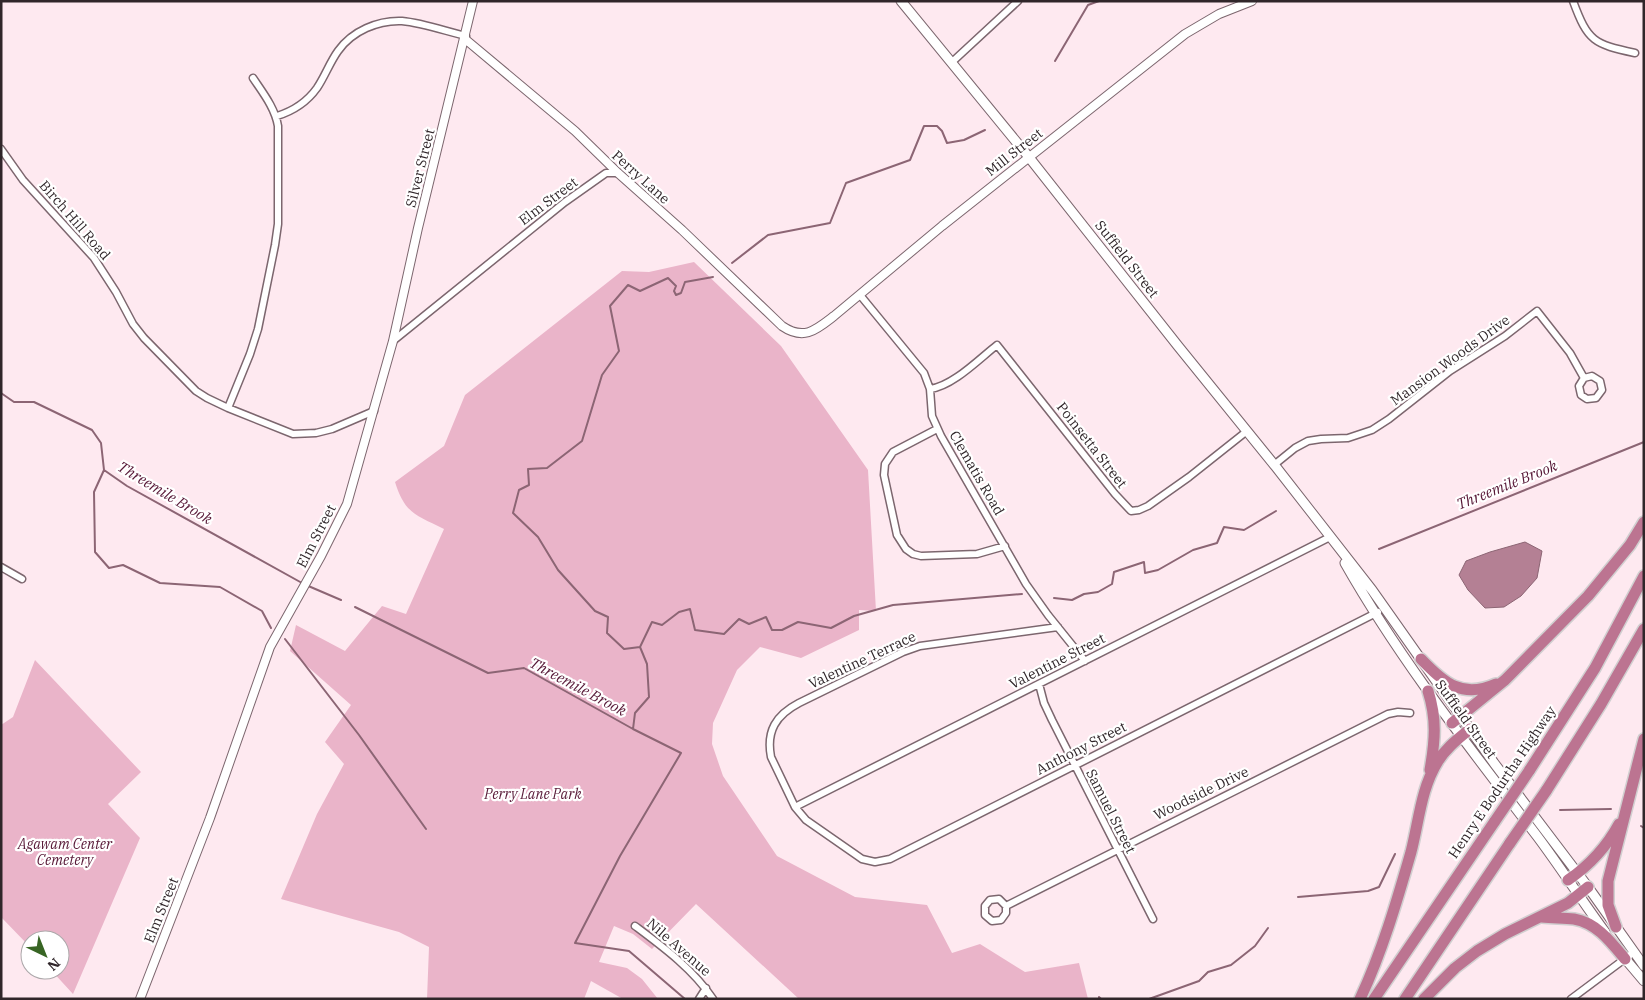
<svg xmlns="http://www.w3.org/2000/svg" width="1645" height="1000" font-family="'IBM Plex Serif',serif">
<rect width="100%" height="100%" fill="#fee9f0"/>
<path fill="#eab4c9" d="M694,262L781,346L868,470L876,611L859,610V630L801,658L760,647L737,670L713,723L712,744L723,776L777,856L855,897L927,905L952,953L980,944L1025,972L1079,963L1088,999H799L696,904L652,949L633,934L614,926L599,962L627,968L642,979L658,999H623L591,981L584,999H427L429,947L399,932L281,899L317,814L344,764L325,742L351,705L290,651L296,625L345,651L382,606L406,614L444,529C416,515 405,514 395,482L444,446L465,395L622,271L649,272Z
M35,660L141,772L108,804L140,838L73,994L51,970H60V940H30V947L1,917V725L13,717Z"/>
<path fill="#b48094" stroke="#8c6574" d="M1525,542L1542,551L1537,578L1521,596L1504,607L1485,608L1468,590L1459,575L1466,561L1490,552Z"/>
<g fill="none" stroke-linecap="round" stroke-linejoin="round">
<path stroke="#8c6574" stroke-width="2" d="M1055,61L1088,5L1099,1
M732,263L768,235L830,223L846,183L910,160L924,126H937L942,131L947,143L964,140L985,130
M1,393L14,402H34L92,430L101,443L104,470L127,486L302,583
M104,470L94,492L95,552L109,568L123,565L160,583L220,587L262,611L271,628
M1379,549L1644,442
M306,585L341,600
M1054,598L1072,600L1084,594L1098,592L1112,584L1114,572L1144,562L1145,573L1158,570L1193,550L1217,543L1224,527L1244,530L1276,511
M355,607L488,673L524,668L633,729L635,713L649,697L647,664L640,647L652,622L662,625L679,612L690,609L695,630L724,634L739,619L749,624L766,617L772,630H782L798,622L831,628L854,616L893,605L1022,594
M285,639L359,735L426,829
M640,647L624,649L607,633L608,617L595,611L558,570L538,537L513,513L519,490L529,485L528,469L547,468L582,441L602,375L619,351L610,306L628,285L640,291L668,278L676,286L674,291L676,295L681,293L685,282L713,277
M633,729L681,753L620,856L575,943L629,951L685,999
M1560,810L1611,809
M1641,826L1644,828
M1298,897L1368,891L1379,887L1395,854
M1099,999V997L1101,999
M1149,999L1199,981L1208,972L1231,965L1255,946L1268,928"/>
<g stroke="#7c666e" stroke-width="9">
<path id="minor" d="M1573,1C1588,42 1594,44 1635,53
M951,63L1018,1
M277,116C293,111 307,102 317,88C325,76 330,62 338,51C352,31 378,20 402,21C423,23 445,31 466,36
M1,149L23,180L94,258L116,292L133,324L144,338L196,391L207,398L228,408L293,434L316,433L332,429L374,411
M860,295L924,373L930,389L932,416L941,436L1026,584L1048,615L1085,661
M393,341L565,202L606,173H618
M930,389C953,386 979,359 997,345L1115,494L1131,511L1139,510L1148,506L1189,477L1247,431
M228,408L250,354L258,329L275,245L278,224V126C275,108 263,93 253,78
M937,429L893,452L885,464L884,475L897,535L906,549L913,554L921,556L977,554L1005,546
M1274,465L1295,448L1308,441L1321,439L1348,438L1372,430L1389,419L1450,371L1505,336L1537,311L1570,353L1584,378L1592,376L1600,381L1602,390L1596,398L1587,399L1581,395L1579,386L1584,378
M1,567L22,579
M1058,627L920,646L903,652L799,703C776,715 766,731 771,757L795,807L806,820L862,859L875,862L890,859L1378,612
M1039,684L1044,703L1052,720L1153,919
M795,807L1330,537
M1006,906V913L1001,920L992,921L985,915V906L990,900L999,899L1006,906L1388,714L1398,712L1410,713
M635,926C663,947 693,969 713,999
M699,999L706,988
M1571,999L1634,952"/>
</g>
<g stroke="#7c666e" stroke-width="10">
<path id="tertiary" d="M465,39L575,131L618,173L682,230L782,326C804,341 816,330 834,316L942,226L1185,34L1219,14L1252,1
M140,999L210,818L270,647L321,556L347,504L393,341L418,228L473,1"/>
</g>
<g stroke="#7c666e" stroke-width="11">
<path id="secondary" d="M901,1L1028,156L1178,346L1276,467L1372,590L1494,763L1588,887L1644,966
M1345,563C1400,660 1470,748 1537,836C1561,868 1582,901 1605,932
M1622,955L1644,981"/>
</g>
<g stroke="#d1cfd0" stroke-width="14">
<path id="motorway" d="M1421,659C1444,683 1462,699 1496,684
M1428,691C1437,719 1435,741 1430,770
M1452,723L1505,680L1588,596L1630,545L1644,522
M1529,771L1595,668L1644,576
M1546,791L1601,704L1644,629
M1568,880C1590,865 1606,848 1619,824
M1542,917C1553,918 1563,918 1574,919C1597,923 1611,942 1625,959
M1616,927L1608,905V881L1644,739
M1360,999C1382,952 1397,901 1411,852C1419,821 1421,788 1438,761C1446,748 1458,739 1470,729
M1374,999L1495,821
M1405,999L1510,843
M1424,999L1455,968L1477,951L1505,934L1568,903L1588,887"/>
</g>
<use href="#minor" stroke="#fff" stroke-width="6"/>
<use href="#tertiary" stroke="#fff" stroke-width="8"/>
<use href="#secondary" stroke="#fff" stroke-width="9"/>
<use href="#motorway" stroke="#bc7491" stroke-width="11"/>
<g stroke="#d1cfd0" stroke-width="14" stroke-linecap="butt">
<path id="motorway-bridge" d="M1495,821L1529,771
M1510,843L1546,791"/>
</g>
<use href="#motorway-bridge" stroke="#bc7491" stroke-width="11"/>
</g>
<g text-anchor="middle" stroke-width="4.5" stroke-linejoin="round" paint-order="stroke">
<g font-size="14" fill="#30262a" stroke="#fff">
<text transform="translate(1014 152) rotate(-38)" y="5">Mill Street</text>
<text transform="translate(420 168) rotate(-76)" y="5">Silver Street</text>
<text transform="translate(641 177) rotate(42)" y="5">Perry Lane</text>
<text transform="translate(548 201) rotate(-37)" y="5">Elm Street</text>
<text transform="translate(75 220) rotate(49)" y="5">Birch Hill Road</text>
<text transform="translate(1127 259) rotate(52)" y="5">Suffield Street</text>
<text transform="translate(1450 360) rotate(-36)" y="5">Mansion Woods Drive</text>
<text transform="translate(1092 445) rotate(52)" y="5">Poinsetta Street</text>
<text transform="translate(977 473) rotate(60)" y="5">Clematis Road</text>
<text transform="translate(316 536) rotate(-63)" y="5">Elm Street</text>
<text transform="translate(862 660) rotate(-25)" y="5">Valentine Terrace</text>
<text transform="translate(1057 661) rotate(-27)" y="5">Valentine Street</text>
<text transform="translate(1466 719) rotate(54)" y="5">Suffield Street</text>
<text transform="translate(1081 748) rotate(-27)" y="5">Anthony Street</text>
<text transform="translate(1502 782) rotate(-56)" y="5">Henry E Bodurtha Highway</text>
<text transform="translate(1201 793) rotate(-26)" y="5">Woodside Drive</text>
<text transform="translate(1111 811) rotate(63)" y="5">Samuel Street</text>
<text transform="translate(161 910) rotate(-68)" y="5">Elm Street</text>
<text transform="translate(679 947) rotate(41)" y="5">Nile Avenue</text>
</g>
<g font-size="14" font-style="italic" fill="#591a38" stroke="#fff">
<text x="533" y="799">Perry Lane Park</text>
<text x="65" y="849">Agawam Center<tspan x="65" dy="16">Cemetery</tspan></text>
</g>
<g font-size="15" font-style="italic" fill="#571837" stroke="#fff">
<text transform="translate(1507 485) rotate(-22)" y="5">Threemile Brook</text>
<text transform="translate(165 493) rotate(31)" y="5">Threemile Brook</text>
<text transform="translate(578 687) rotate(28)" y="5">Threemile Brook</text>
</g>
</g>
<rect width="1645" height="1000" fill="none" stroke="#30262a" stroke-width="5"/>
<g transform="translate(45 955) rotate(137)"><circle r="24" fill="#ffffff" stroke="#aca8aa"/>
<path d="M0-4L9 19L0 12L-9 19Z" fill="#386524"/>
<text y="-8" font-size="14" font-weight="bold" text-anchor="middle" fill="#30262a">N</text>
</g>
</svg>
